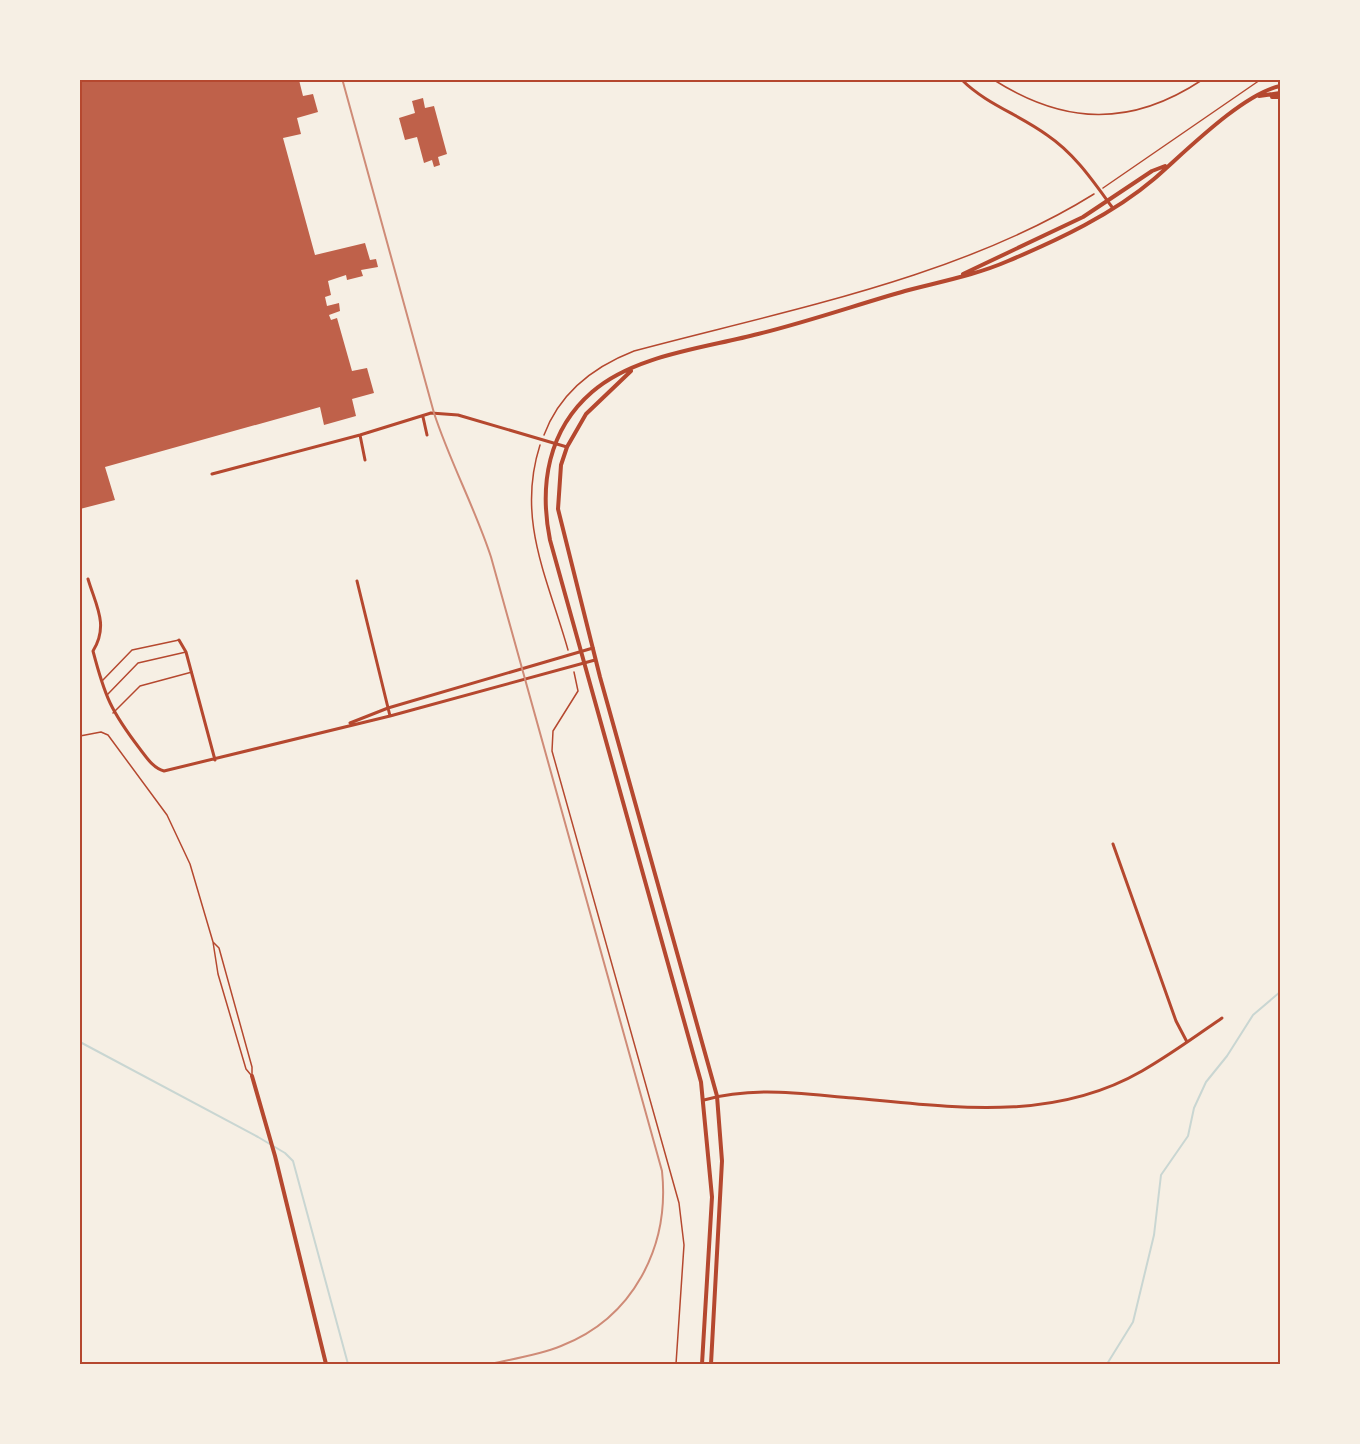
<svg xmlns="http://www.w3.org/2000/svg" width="1360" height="1444" font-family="'DM Sans',sans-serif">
<rect width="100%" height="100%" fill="#f6efe4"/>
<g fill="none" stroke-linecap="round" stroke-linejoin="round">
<path stroke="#c9d6d2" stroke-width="2" d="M80,1042L258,1137L285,1153L293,1161L348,1364
M1107,1364L1133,1322L1154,1235L1161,1175L1188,1136L1194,1108L1206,1082L1227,1056L1253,1015L1280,992"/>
</g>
<path fill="#bf614a" d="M80,80H299L303,96L313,94L318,112L297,118L301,134L283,138L315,255L365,243L370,260L376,259L378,267L361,270L363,276L347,280L346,275L328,281L331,295L325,297L327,306L339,303L340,311L329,315L331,320L337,318L352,371L367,368L374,393L352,399L356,416L324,425L320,407L105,467L115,500L80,509Z
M423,98L425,108L434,106L447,154L438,157L440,165L434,167L432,160L424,163L417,137L405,140L399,118L415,113L412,101Z"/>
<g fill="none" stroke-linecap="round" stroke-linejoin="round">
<path stroke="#b5482f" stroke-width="1.5" d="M1103,188L1260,80
M544,435C560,392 593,367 634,351C787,310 959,278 1094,194
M540,445C516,520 548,579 568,650
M574,672L578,691L553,731L552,751L679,1203L684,1245L676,1364"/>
<path stroke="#b5482f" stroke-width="1.5" d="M994,80C1065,125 1131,127 1202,80
M102,681L132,650L179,640
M107,695L138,663L186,652
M113,713L140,686L192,672
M80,736L101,732L108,735L167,815L190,864L213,942L218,974L246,1069L251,1075
M213,942L219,948L252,1067V1075"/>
<path stroke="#b5482f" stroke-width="3" d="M962,80C986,104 1020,115 1047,135C1075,154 1093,181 1112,207
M423,417L427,435
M360,435L365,460
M212,474L360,435L431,413L458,415L567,447
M88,579C96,606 109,625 93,651C105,697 111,711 140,749C147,758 153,768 164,771L390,716L595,660
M357,581L390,716
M179,640L186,652L215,760
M350,723L388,708L593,648
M1113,844L1176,1021L1187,1042
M704,1100C754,1086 803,1094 853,1098C951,1107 1052,1123 1142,1071C1170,1055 1196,1036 1222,1018"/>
<path stroke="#b5482f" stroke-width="4" d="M1259,96L1280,93
M1272,97H1280
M963,274L1083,217L1152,171L1165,166
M631,371L586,414L567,447L561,465L558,509L600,677L717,1096L722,1161L711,1364
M252,1076L275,1156L326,1364
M702,1364L712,1197L701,1082L550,540C539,485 548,430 592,392C634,355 705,348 758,334C807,322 856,305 905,291C939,282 976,275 1008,261C1058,240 1113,214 1154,179C1184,153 1242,94 1280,86"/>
<path stroke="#cf8b77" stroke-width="2" d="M343,82L434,413C450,462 475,508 491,557L662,1171C670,1247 633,1318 561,1346C539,1355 513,1359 489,1364"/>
</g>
<rect width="1360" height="1444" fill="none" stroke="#f6efe4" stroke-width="162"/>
<rect x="81" y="81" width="1198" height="1282" fill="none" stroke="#b5482f" stroke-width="2"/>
</svg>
